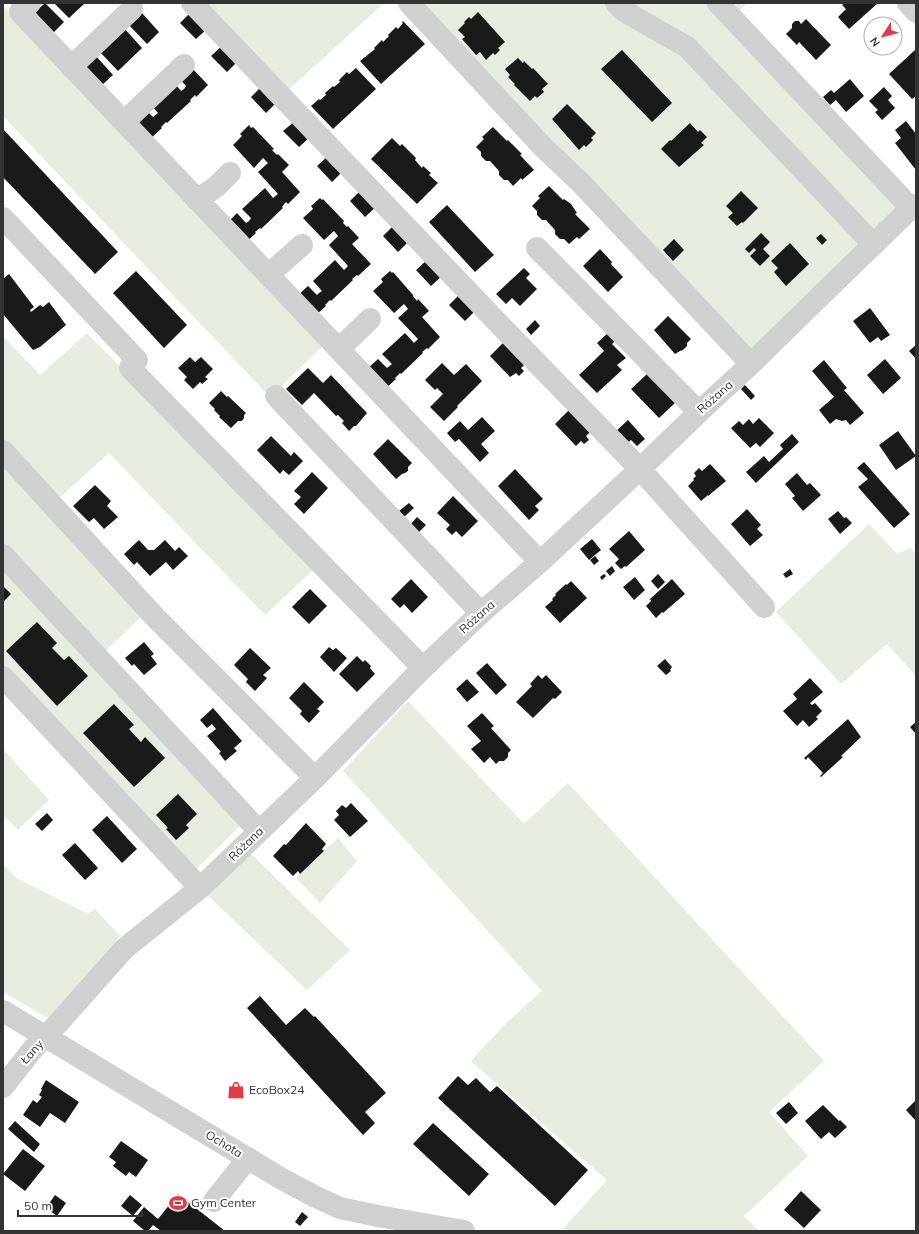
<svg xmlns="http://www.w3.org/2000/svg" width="919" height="1234" font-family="Mulish,sans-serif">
<rect width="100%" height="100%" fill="#fff"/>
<path fill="#e6ecdf" d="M202,3H384L287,91Z
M419,3H747L728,22L903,205L750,354Z
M3,6L323,346L270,397L3,116Z
M87,333L158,405L314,569L265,615L109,453L56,501L3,445V336L40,375Z
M3,459L146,612L102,654L3,548Z
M869,524L897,554L910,548L916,553V676L887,644L841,684L776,612Z
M3,567L244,822L186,879L3,685Z
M408,701L524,824L568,783L824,1061L769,1112L808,1156L744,1216L759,1231H571L563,1229L607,1180L471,1061L507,1022L542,991L343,771Z
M3,749L49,800L18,830L3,815Z
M338,838L357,861L320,903L296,878Z
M247,850L350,950L307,990L204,892Z
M3,864L16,878L88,914L95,909L120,936L110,949L48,1018L3,992Z"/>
<path fill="#1a1a1a" d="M45,3L64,22L52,34L33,14Z
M54,3H85L69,18Z
M845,3H878L849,29L838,17L846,9L842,5Z
M141,12L159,32L147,44L128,24Z
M191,12L207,29L196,39L180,23Z
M478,12L505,42L498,48L500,50L495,55L493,53L486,60L480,52L476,55L462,39L465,37L458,30L465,23L464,22L469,17L471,19Z
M806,19L831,45L816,60L799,42L797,45L786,34L792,28V24L795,21H799L801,24Z
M403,21L425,44L381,84L360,61L375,49L374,48L382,40L383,42L389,36L388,35L396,27L398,29L403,23L402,22Z
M124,28L142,48L118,71L99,51Z
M223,45L238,61L227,72L211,56Z
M622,50L672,103L652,122L601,69Z
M915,50L916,51V96L912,99L889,74Z
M95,55L113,75L101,86L83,67Z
M518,58L523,63L524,61L532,69L533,68L548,84L542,89L544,92L537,98L535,96L530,101L514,85L515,84L508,77L510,75L505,69Z
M189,65L208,85L196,97L195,95L190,100L191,101L167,123L166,122L161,127L162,128L150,139L132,119L144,108L153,117L158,113L149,103L173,81L181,91L184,89L186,86L177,76Z
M356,68L376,89L333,129L311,106L319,99L320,100L326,95L325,93L333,86L334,87L340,82L339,80L347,72L349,74Z
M850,79L864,96L846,112L836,100L830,105L823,97L831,90L834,93Z
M262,86L277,102L266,113L251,97Z
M884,87L892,96L888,100L895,108L882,120L875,112L878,110L869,101Z
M567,104L596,133L591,138L593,140L586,147L584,145L579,150L552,119Z
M295,121L310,137L299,147L283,131Z
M906,121L916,134V170L895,143L901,138L895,130Z
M690,123L698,132L700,130L707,137L701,143L704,145L679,167L661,149L670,140L671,141Z
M249,125L251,128L253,127L274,149L272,150L277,155L278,154L289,165L282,172L300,192L288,204L286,202L282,207L283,208L261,229L260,228L255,232L256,233L244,244L226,224L237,213L246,223L249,221L251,218L242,209L265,188L273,198L278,194L258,172L268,163L263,158L254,168L233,145L242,136L240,134Z
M493,127L507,141L508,140L522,154L520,155L534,170L522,180L521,178L513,186L508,180H504L499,175V171L490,161H486L481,156V152L476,147L484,139L482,137Z
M3,129L118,252L95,274L3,177Z
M392,138L400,146L402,144L416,158L415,160L422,168L423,166L431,173L429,175L438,183L417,204L371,159Z
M328,156L343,171L332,182L317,166Z
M549,186L563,200L564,199L571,204L577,213L575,214L590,229L579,239L577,237L569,244L564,239H560L555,234V230L546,220H542L537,215V211L532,206L540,198L538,196Z
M361,190L377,206L365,217L350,201Z
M741,191L758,208L743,223L742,222L737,226L728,217L733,213L726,206Z
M320,198L322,200L323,199L344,221L343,223L347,227L348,226L359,238L352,244L371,264L358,276L357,275L352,279L353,280L331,301L330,300L325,305L326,306L315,316L296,297L308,286L317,295L319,293L322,291L313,281L335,260L344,270L348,266L329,245L338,236L334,231L324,240L303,218L313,209L311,206Z
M447,205L494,255L475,272L429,222Z
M394,225L409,241L398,252L383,236Z
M761,233L767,239L756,250L754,248L749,253L745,249Z
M821,234L827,240L822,245L816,238Z
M674,239L684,250L673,261L663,250Z
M767,239L770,242L763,249L770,256L760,266L750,256Z
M790,243L809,264L786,286L774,272L778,268L771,261Z
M600,249L612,262L611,264L623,277L608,292L583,266Z
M427,260L442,276L431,286L416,270Z
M524,268L530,274L526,278L537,289L520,306L512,298L506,304L496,294Z
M136,271L187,325L164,348L113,293Z
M390,271L392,273L393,272L413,295V296L417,301L418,299L429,311L422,317L440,337L428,349L427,348L422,352L423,353L401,374L400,373L395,378L396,379L385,389L366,370L378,359L387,368L392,364L382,354L405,333L414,343L418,339L398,318L408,309L404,304L394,313L373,291L383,282L381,279Z
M9,274L34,307L30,310L31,312L40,305L43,307L49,302L66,325L40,347L33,350L3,314V279Z
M460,294L476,310L465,321L449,305Z
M870,308L890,335L881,341L878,337L870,343L853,321Z
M668,316L691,339L687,343V346L683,350L680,351L675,354L654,330Z
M535,320L540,326L531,335L526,329Z
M608,333L615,341L612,344L626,358L617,365L622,370L597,393L579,375L604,351L597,343Z
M505,341L526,363L521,368L524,371L519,376L516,373L510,377L490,356Z
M916,345V359L909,351Z
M190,357L195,362L201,357L213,369L205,377L208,379L202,384L200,382L193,389L184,380L187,377L178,368Z
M885,359L901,378L883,394L867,375Z
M824,360L847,388L844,390L864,413L850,425L846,420L842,421L836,419L830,424L819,410L834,397L812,371Z
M442,363L454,375L466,364L482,381L457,406L458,407L444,421L430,407L443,394L437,388L435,390L425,380Z
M308,368L323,383L331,375L367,413L356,426H354L349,431L342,423L344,421L338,415L336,416L314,393L302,405L286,389Z
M647,374L675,403L659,418L631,389Z
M745,385L755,396L751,400L741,389Z
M221,391L227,397L228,396L246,413L244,415V418L242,421H238L231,428L219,417L220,416L214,410L215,409L209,403Z
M570,409L591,431L586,436L589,440L584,444L581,441L576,446L555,424Z
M482,417L495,431L481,444L489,453L480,462L459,439L455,442L447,433L460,421L468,430Z
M759,418L774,433L760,447L756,443L750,448L731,428L739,421L743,425L749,419L753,424Z
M628,420L645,439L637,446L631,440L626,444L615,432Z
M898,431L916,456L896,470L879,445Z
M792,434L799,442L756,483L746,472L764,456L769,462L783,449L780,445Z
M271,436L291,456L294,452L303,461L289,475L283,470L280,474L257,450Z
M388,439L412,463L408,467V471L405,473L402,474L396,479L373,454Z
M864,462L910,514L894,528L858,487L868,479L857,468Z
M710,464L726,481L708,496V495L701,501L688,486L694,480L693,479L696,476L694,473L699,468L702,471Z
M515,469L543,499L535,506L539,510L529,520L498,486Z
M312,472L328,488L304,514L294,504L301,497L294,491Z
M797,473L807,485L810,483L821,495L803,511L792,498L795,496L785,484Z
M95,485L111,501L107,506L118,517L104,529L94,518L89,522L73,506Z
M453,496L478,521L462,537L456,531L452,535L446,529L450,525L437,513Z
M409,503L414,508L404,517L399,511Z
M747,509L761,525L757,529L763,535L750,546L731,524Z
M838,511L844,518L846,517L852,523L840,534L828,519Z
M417,517L426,525L418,533L410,525Z
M629,531L645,550L626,567L625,566L621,569L615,563L619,559L609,549Z
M592,539L601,550L589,560L580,549Z
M139,540L148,550H154L165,540L175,551L179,547L188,556L173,570L166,562L150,576L137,562L134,565L124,554Z
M595,556L599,561L594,565L590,560Z
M612,566L615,571L610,576L606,571Z
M790,569L793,574L786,578L783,574Z
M604,574L606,576L602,580L600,577Z
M658,574L665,582L658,589L651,581Z
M635,577L645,590L634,600L623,587Z
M411,579L428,597L412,613L404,604L400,608L391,599Z
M672,579L685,594L663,613L662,612L656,618L646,606L651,601L650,599Z
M571,581L587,598L560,623L545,607L553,600L552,599L556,595L555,594L566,584L567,585Z
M3,586L11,594L3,602Z
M310,589L327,606L309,624L292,607Z
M37,622L57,643L52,648L64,660L69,656L88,676L57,706L6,651Z
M144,642L154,654L151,656L157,664L144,675L134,664L132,666L125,658Z
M329,647L333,650L336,648L347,658L334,672L320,657Z
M250,648L271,668L263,675L267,678L255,691L246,682L248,679L234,665Z
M357,656L363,662L365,660L371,666L370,668L375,674L357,692L339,674Z
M665,659L672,667L670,670L671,671L666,675L657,666Z
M487,663L507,685L496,695L476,673Z
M538,675L542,679L546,675L562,692L555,699L553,698L533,718L516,702L532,686L530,684Z
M810,678L823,692L810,703L812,705L815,703L822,711L816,717L818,719L809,727L803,720L797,726L783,711L797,699L793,694Z
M467,679L479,692L467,702L456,689Z
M304,682L324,702L317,709L320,711L309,723L300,714L302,711L289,698Z
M114,704L134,725L129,729L141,742L145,737L165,758L134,787L83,733Z
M213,708L242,741L234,748L237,751L225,761L219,753L221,752L207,736L216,729L212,724L207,728L200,720Z
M482,713L494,726L491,728L511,750L508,753V757L504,761H499L496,764L490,757L484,763L471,749L481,741L467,726Z
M848,719L861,737L841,756L843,757L821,777L820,776L823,773L808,757L806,760L804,758Z
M916,722V734L910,727Z
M178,794L197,814L186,825L189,828L176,840L166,829L168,828L156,815Z
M351,803L368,821L350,837L334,820L339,815L336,811L342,805L346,808Z
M47,813L53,820L42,831L35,824Z
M107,816L137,849L122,863L92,830Z
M306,823L326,844L322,849L324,851L300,874L298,871L293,876L273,856L284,844L286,845Z
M75,843L98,868L85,880L62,855Z
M260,996L286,1025L305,1008L314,1017L315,1016L386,1093L365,1112L375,1123L363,1135L247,1008Z
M458,1076L468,1085L476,1078L490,1092L497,1086L588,1170L555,1206L438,1098Z
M46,1080L79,1102L65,1123L50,1113L40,1127L23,1115L33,1100L37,1103L42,1097L39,1095L42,1090L41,1089Z
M916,1100V1121L906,1110Z
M789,1102L798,1113L786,1124L776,1113Z
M823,1105L839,1121L840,1120L847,1127L835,1138L829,1132L821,1139L805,1121Z
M15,1121L40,1144L34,1152L8,1129Z
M433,1123L489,1174L469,1196L413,1144Z
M121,1141L148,1160L136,1177L129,1172L126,1176L113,1166L116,1162L109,1157Z
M23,1149L45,1166L25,1191L3,1174Z
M801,1191L821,1210L804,1228L784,1210Z
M178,1194L225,1231H161L153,1225L148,1231H145L133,1221L144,1207L158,1219Z
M55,1195L66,1203L57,1216L46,1208Z
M130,1195L142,1205L133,1216L121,1206Z
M302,1212L308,1217L300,1226L295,1222Z"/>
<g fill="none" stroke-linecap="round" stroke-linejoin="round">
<path stroke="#d0d0d0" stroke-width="22" d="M30,3L20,12L540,562
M192,3L502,327L640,469L764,607
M409,3L543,147L581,183L751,364
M616,3L624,11L687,47L873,244
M718,3L911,208
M908,3L916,12
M71,67L132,9
M124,122L184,65
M197,200L217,186L230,173
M3,218L137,360L130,368L423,668
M537,248L699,412
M268,275L302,245
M339,349L370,319
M276,396L481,613
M3,451L154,616L315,778
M3,555L259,831
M3,677L200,888
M3,1011L282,1179L316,1197L340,1208L378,1216L464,1231
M3,1087L33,1049L53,1029L124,949L200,888L315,778L423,668L481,613L540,562L640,469L699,412L751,364L805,311L911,208L916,205
M214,1201L248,1158"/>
</g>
<defs>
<g id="shop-bare" transform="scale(1.38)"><path d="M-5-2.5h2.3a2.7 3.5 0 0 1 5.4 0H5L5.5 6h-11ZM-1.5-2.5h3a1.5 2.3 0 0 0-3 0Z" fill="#e63946" stroke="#fff" stroke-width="2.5" paint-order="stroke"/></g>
<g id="stadium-bare" transform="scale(1.38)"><path d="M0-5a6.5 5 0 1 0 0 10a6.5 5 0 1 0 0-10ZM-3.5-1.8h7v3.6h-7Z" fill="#e63946" stroke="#fff" stroke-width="2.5" paint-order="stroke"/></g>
</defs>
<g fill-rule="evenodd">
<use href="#shop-bare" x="236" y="1090"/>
<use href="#stadium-bare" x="178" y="1203"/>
</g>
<g text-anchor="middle" stroke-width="4" stroke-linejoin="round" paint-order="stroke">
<g font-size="12" fill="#333" stroke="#fff">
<text transform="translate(715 397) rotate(-42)" y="4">Różana</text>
<text transform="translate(477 617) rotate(-42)" y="4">Różana</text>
<text transform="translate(246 844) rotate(-44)" y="4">Różana</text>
<text transform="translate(32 1052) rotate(-48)" y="4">Łany</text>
<text transform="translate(224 1144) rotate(31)" y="4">Ochota</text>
</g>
<g font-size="12" fill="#333" stroke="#fff" text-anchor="start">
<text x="249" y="1094">EcoBox24</text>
<text x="191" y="1207">Gym Center</text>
</g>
</g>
<rect width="919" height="1234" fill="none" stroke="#333333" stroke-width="8"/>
<g transform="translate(883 36) rotate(234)"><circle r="19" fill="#ffffff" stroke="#adadad"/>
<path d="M0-3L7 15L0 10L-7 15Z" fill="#e63946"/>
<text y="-6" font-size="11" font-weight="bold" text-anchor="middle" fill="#333333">N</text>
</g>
<path d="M18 1210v6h124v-6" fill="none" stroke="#333333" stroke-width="2"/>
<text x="24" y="1210" font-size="12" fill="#333333" stroke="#ffffff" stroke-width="3" paint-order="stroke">50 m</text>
</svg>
